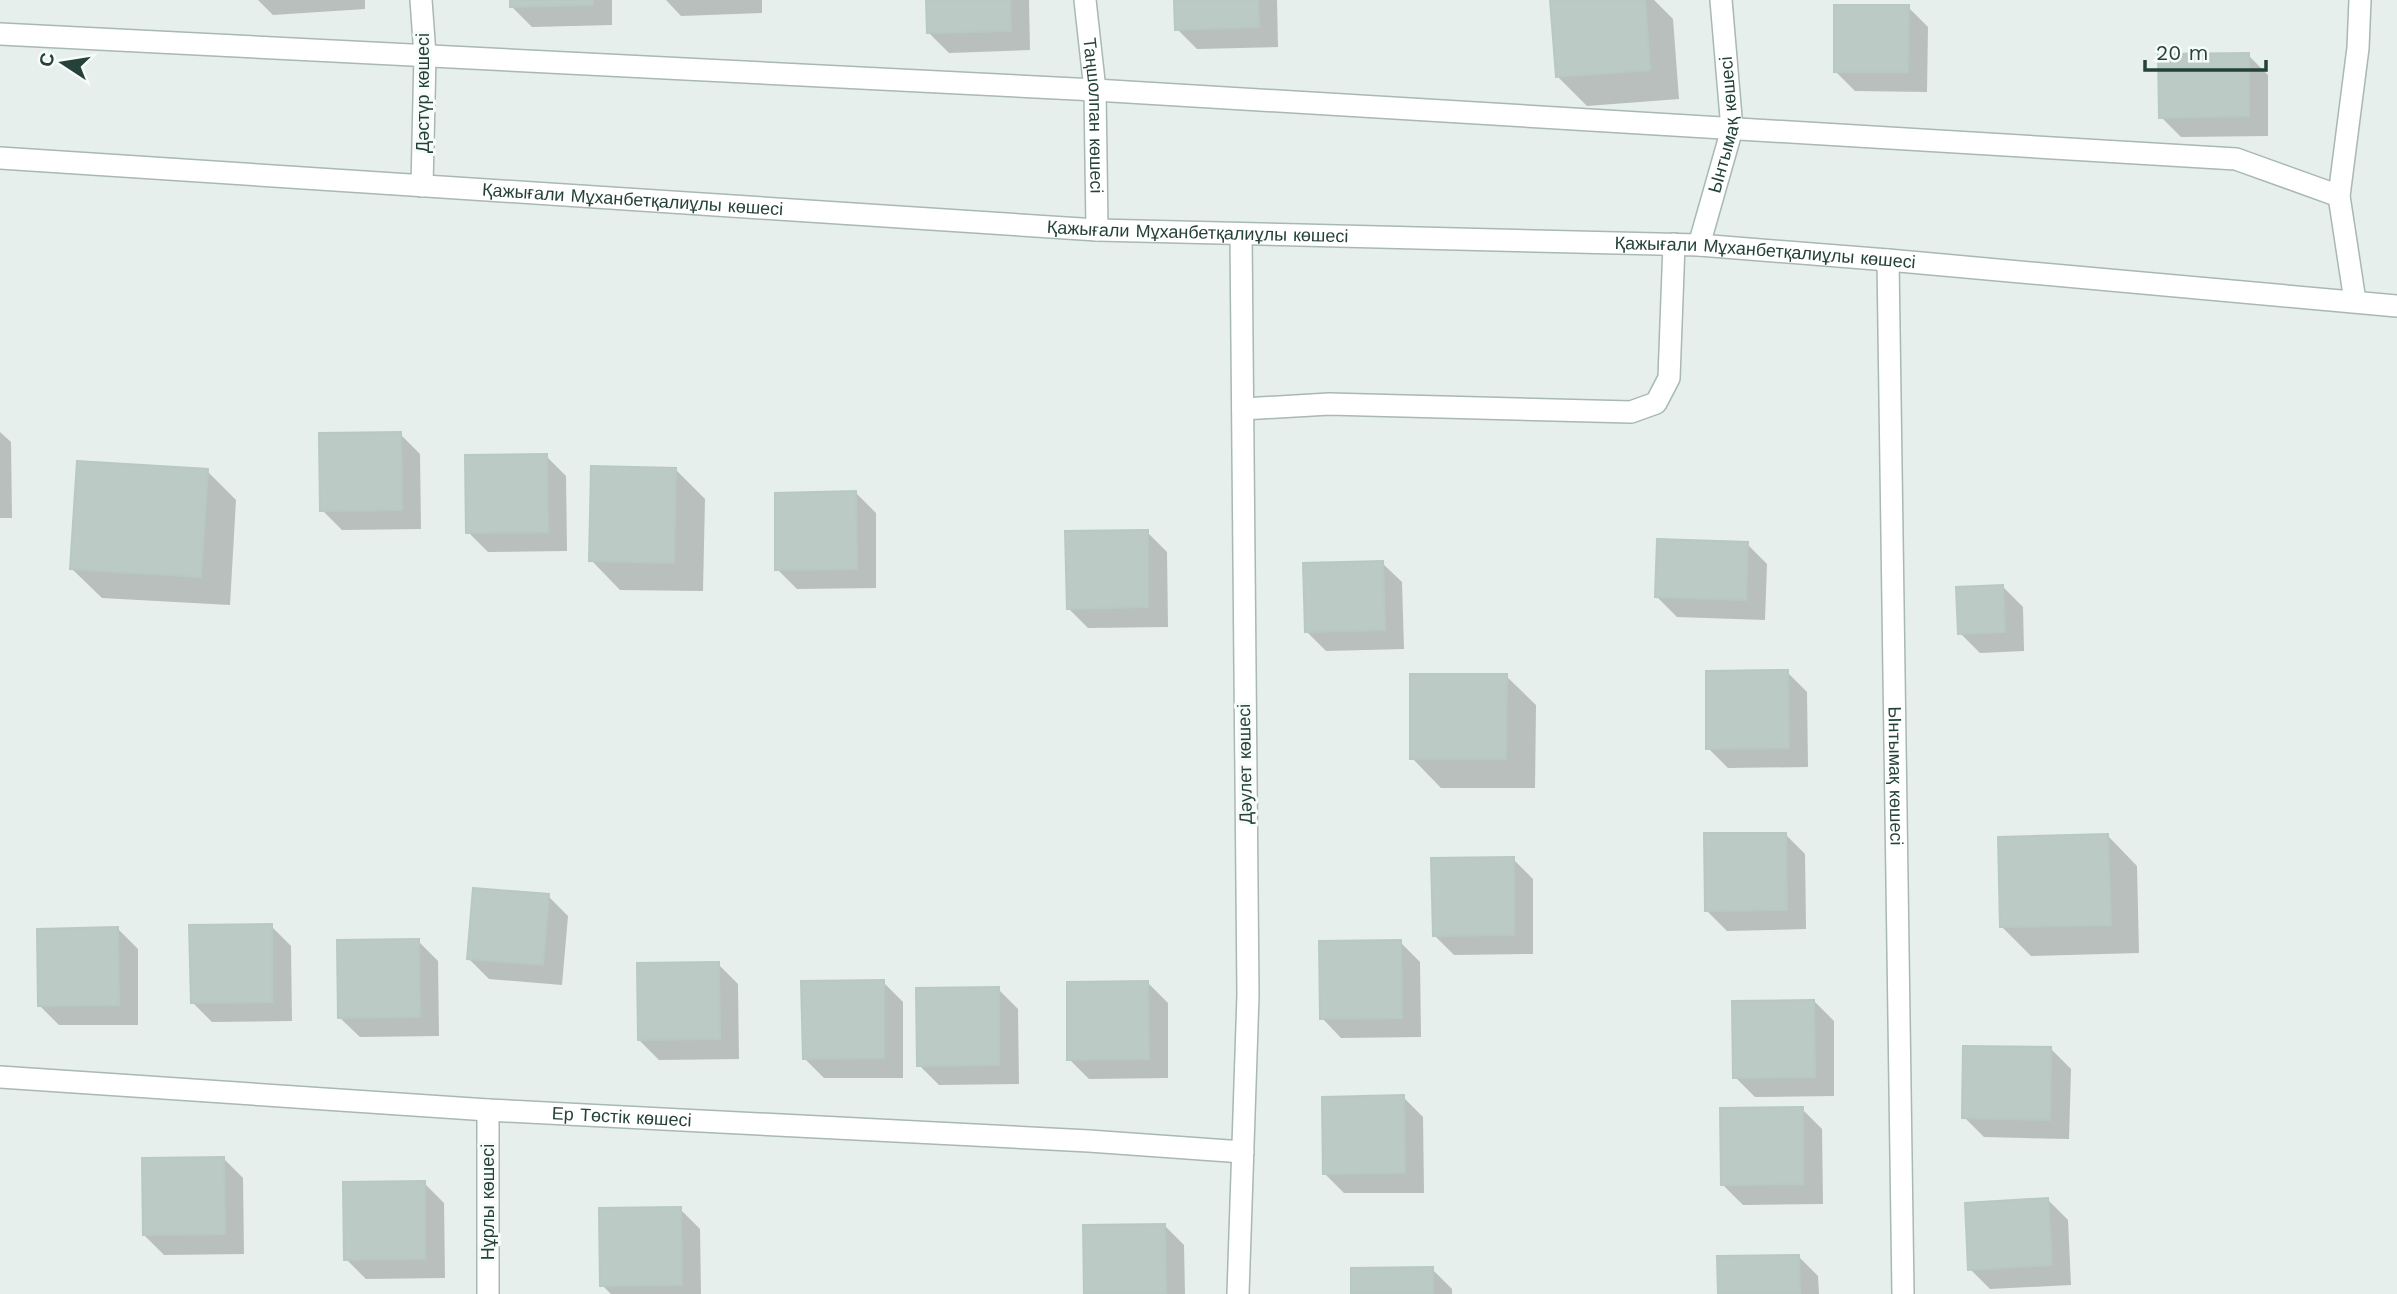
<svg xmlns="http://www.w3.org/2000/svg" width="2397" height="1294" font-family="'Work Sans',sans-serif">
<rect width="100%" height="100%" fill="#e6efeb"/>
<path fill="#0003" d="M258,0H365V9L273,15Z
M512,0H612V25L532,27L512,7Z
M666,0H762V13L681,16Z
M928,0H1029L1030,50L949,53L929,33Z
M1176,0H1277L1278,47L1197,49L1177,29Z
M1552,0H1654L1673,19L1679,99L1587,106L1557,76Z
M1908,7L1928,27L1927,92L1855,91L1835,71Z
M2248,55L2268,75V136L2181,137L2161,117Z
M0,432L11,442L12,518H0Z
M400,434L420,454L421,529L342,530L322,510Z
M546,456L566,476L567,551L488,552L468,532Z
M676,470L705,499L703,591L620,590L591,560Z
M207,471L236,500L230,605L102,598L72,569Z
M856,493L876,513V588L797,589L777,569Z
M1147,532L1167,552L1168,627L1088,628L1068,608Z
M1747,544L1767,564L1765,620L1677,617L1657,597Z
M1382,563L1402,582L1404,649L1326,651L1306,631Z
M2003,587L2023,607L2024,651L1980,653L1960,633Z
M1787,672L1807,692L1808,767L1728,768L1708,748Z
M1506,676L1536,705L1535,788H1441L1412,758Z
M1785,834L1805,854L1806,929L1727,931L1707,911Z
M2108,836L2137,866L2139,953L2031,956L2001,926Z
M1513,859L1533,879V954L1454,955L1434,935Z
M548,896L568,916L562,985L489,979L469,959Z
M271,926L291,946L292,1021L212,1022L192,1002Z
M118,929L138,949V1025H59L39,1005Z
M418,941L438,961L439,1036L360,1037L340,1018Z
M1400,942L1420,962L1421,1037L1341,1038L1322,1018Z
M718,964L738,984L739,1059L659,1060L639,1040Z
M883,982L903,1002V1078H824L804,1058Z
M1148,983L1168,1003V1078L1089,1079L1069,1059Z
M998,989L1018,1009L1019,1084L939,1085L919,1065Z
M1814,1001L1834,1021V1096L1755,1097L1735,1077Z
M2051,1049L2071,1069L2069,1139L1984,1137L1964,1117Z
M1403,1097L1423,1117L1424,1193H1344L1324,1173Z
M1802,1109L1822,1129L1823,1204L1743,1205L1723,1185Z
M223,1158L243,1178L244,1254L164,1255L144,1235Z
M424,1183L444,1203L445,1278L366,1279L346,1259Z
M2048,1200L2068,1220L2071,1285L1990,1289L1970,1269Z
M680,1209L700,1229L701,1294H611L602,1285Z
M1164,1225L1184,1245L1185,1294H1086Z
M1798,1256L1818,1276L1819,1294H1719Z
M1432,1269L1452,1289V1294H1353Z"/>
<path fill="#bbcac4" stroke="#b8c9c2" stroke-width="2" d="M510,0H593V5L510,7Z
M926,0H1010L1011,31L927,33Z
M1174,0H1258L1259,27L1175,30Z
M1550,0H1645L1650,70L1556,77Z
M1834,5H1909L1908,72H1834Z
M2249,53V116L2159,118L2158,54Z
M401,432L402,510L320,511L319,433Z
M547,454L548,532L466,533L465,455Z
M77,461L208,469L201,577L70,569Z
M591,466L676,468L674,563L589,561Z
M856,491L857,569L775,570V493Z
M1148,530V607L1067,609L1065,531Z
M1657,539L1748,542L1746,600L1655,597Z
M1383,561L1385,630L1305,632L1303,563Z
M2003,585L2005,632L1958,634L1956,587Z
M1788,670L1789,748L1706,749V671Z
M1410,674H1507L1506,759H1410Z
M1704,833H1786L1787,910L1705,911Z
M2108,834L2111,925L2000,927L1998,837Z
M1514,857V935L1433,936L1431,858Z
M473,888L549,894L543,965L467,959Z
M272,924V1002L191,1003L189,925Z
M118,927L119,1005L38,1006L37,929Z
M419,939L420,1017L338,1018L337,940Z
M1401,940L1402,1018L1320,1019L1319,941Z
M719,962L720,1039L638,1040L637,963Z
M884,980V1058L803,1059L801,981Z
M1148,981L1149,1059L1067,1060V982Z
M999,987V1065L917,1066L916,988Z
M1814,1000L1815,1077L1733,1078L1732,1001Z
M1963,1046L2051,1047L2050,1120L1962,1118Z
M1404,1095L1405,1173L1323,1174L1322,1097Z
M1803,1107V1184L1721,1185L1720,1108Z
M224,1157L225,1234L143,1235L142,1158Z
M425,1181V1259L344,1260L343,1182Z
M2048,1198L2052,1265L1968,1270L1965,1203Z
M681,1207L682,1285L600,1286L599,1208Z
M1165,1224L1166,1294H1084L1083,1225Z
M1799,1255L1800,1294H1718L1717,1256Z
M1433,1267V1294H1351V1268Z"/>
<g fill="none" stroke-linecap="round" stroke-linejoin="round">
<g stroke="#a8b8b2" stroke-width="24">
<g id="minor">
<path d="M421,0L425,55L422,186"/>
<path id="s1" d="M1085,0L1095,90L1097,230"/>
<path d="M0,34L1095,90L2236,159L2339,196L2355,301"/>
<path id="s2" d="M0,158L1097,230L1699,245L1888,260L2397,306"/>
<path d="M2339,196L2358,48L2360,0"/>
<path id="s3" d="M1699,245L1732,129L1721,0"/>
<path id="s4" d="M1888,260L1903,1294"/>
<path d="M1243,409L1329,404L1631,412L1656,403L1669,378L1674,244"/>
<path id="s5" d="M0,1077L488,1110L1089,1141L1243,1152"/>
<path d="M488,1294V1110"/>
<path d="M1238,1294L1248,995L1241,234"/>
</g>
</g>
<use href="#minor" stroke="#fff" stroke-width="21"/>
</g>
<g text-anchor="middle" stroke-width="6" stroke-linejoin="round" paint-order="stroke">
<g font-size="18" fill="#24423a" stroke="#f7fbf9">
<text transform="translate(423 93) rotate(-90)" y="6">Дәстүр көшесі</text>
<text dy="6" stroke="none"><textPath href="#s1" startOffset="116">Таңшолпан көшесі</textPath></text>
<text dy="6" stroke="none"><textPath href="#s3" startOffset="124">Ынтымақ көшесі</textPath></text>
<text dy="6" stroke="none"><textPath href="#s2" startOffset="634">Қажығали Мұханбетқалиұлы көшесі</textPath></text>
<text dy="6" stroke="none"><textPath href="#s2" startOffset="1200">Қажығали Мұханбетқалиұлы көшесі</textPath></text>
<text dy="6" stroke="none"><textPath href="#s2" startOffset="1768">Қажығали Мұханбетқалиұлы көшесі</textPath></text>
<text transform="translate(1245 764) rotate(-91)" y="6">Дәулет көшесі</text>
<text dy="6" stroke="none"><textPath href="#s4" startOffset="516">Ынтымақ көшесі</textPath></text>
<text dy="6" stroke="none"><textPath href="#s5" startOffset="623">Ер Төстік көшесі</textPath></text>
<text transform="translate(488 1202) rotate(-90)" y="6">Нұрлы көшесі</text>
</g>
</g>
<g transform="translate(63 63) rotate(282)" stroke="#f7fbf9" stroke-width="5" paint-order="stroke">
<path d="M0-5L12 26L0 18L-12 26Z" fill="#24423a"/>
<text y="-10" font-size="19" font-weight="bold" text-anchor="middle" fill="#24423a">С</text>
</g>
<path d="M2145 60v10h121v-10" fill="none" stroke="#24423a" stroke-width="3.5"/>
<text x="2156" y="60" font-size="21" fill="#24423a" stroke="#f7fbf9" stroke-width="5" paint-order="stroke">20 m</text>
</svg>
